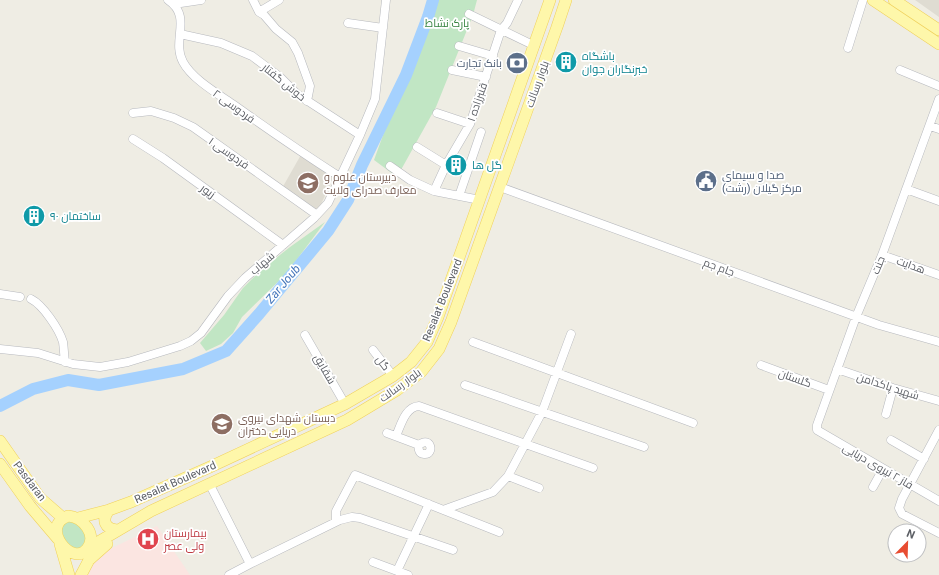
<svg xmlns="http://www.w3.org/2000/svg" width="939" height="575" font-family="Roboto,Cairo,sans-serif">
<rect width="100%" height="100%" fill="#efede4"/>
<path fill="#dfdcd2" d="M915,0H939V17Z
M302,153L334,176L317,213L281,190Z"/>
<path fill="#fbe5e1" d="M157,526L190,575H87L90,566L104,552Z"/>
<path fill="#c1e6c4" d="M432,0H477L473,15L436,107L397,177L374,160Z
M325,222L286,274L242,317L233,333L221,344L206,351L200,343L224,315L243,288L261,270L290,247Z
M68,520L79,524L87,538L86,545L76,549C64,544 62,539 62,526Z"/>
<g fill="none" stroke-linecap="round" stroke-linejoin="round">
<path stroke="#a5d1fe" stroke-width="12" d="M0,406L33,389L68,380L99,385L183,369L226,351L259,314L328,231L348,200L362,165L406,75L428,17L433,0"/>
<g stroke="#b7b9be" stroke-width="9">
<path id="minor" d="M168,0C193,17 171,40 183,62C192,79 218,94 234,105C269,130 304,154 340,177
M253,0L259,12L264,15L276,29L292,42L298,53L310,86L307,101
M174,4L201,0
M259,12L279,0
M469,14L535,46
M348,23L383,28
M180,34L221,43L252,56L280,77L297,94L360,135
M459,46L493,56
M848,48L863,0
M452,70L486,77
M900,70L939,86
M939,99L882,255L856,317L817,425V430L939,501
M133,113L151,111L174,118L193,127L317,215
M437,113L470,124
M930,126L939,129
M133,139L163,158L283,245
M417,147L446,165
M390,166L410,180L434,191L480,200
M500,187L879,325L939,342
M906,189L939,201
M434,191L446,165L470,124L501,30L507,23L518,0
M459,196L481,132
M882,255L939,275
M0,294L20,297
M31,299C43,305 59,329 63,342C64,349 64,355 65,362
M305,335L345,404
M473,342L693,423
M0,349L38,353L73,364L100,367L128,362L180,346L191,341L201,333L228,296L245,278L314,218L328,203L360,135L375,99L386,0
M373,350L393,376
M761,365L829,390
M837,369L893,388L939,401
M465,385L644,447
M886,414L893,388
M939,430L902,499L899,508L902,514L939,533
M387,433L419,445C431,435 435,455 424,454C419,454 418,449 419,445
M396,436C401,425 405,407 419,406L593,468
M891,440L924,459
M508,476L539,488
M209,483L250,564L340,520L352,517L360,518L453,550
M873,487L883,469
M443,510L493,492L508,476L542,412L571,334
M336,521V511L355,475L499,532
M373,562L408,575
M397,571L429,504
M229,575L250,564"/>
</g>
<g stroke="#f0d15c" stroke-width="12">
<path id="major" d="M873,0L939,44
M894,0L939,30
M0,441L40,498L63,518
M0,464L30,506L58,539
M109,510C101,520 105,529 117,530
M68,516C83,517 98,535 87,549C72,568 39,526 68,516Z
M78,518L109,510L131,502L210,467L345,404L393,376L411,362L427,342L438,317L550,0
M60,544L69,575
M88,548L151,511L347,420L397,390L421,372L439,349L451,322L557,27L566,0
M81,575L89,560L107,544"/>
</g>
<use href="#minor" stroke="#fff" stroke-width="8"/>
<use href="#major" stroke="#fef7aa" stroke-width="11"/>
</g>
<defs>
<g id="building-disc" transform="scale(1.15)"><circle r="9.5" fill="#0f9aa8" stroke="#fff"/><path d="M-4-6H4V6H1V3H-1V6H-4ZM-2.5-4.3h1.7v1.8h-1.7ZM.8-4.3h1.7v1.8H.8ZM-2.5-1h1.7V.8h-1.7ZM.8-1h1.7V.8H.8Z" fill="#fff"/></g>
<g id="bank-disc" transform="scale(1.15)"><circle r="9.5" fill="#5c6f8a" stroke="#fff"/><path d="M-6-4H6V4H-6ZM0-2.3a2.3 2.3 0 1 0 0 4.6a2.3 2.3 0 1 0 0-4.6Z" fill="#fff"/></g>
<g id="civic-disc" transform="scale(1.15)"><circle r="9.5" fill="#5c6f8a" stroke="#fff"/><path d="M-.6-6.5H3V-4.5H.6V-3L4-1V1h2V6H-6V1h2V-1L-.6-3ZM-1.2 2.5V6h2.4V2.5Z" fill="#fff"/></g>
<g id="school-disc" transform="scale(1.15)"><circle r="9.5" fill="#8d6e63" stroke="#fff"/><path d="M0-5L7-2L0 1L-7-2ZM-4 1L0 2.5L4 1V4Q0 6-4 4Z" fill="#fff"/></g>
<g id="hospital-disc" transform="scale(1.15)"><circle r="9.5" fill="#e0444e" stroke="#fff"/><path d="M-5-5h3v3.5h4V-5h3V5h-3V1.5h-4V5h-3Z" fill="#fff"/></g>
</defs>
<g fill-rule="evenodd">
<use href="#building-disc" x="566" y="62"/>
<use href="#bank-disc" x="517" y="63"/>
<use href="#building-disc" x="456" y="165"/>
<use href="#civic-disc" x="706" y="181"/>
<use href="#school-disc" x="308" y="183"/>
<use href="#building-disc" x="34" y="216"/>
<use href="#school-disc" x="222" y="424"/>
<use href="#hospital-disc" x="148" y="539"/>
</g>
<g text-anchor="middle" stroke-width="3.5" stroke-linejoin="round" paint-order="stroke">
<g font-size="11" fill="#35833f" stroke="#fff">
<text x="447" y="27">پارک نشاط</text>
</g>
<g font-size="11" fill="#0d838f" stroke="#fff" text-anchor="start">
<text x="582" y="60">باشگاه<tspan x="582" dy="13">خبرنگاران جوان</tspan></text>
<text x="472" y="169">گل ها</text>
<text x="50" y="220">ساختمان ۹۰</text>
</g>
<g font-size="11" fill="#4e5e75" stroke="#fff" text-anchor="end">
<text x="502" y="67">بانک تجارت</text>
<text x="722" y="179" text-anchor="start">صدا و سیمای<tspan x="722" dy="13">مرکز گیلان (رشت)</tspan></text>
</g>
<g font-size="11" fill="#5c5f65" stroke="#fff">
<text transform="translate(284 82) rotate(39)" y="4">خوش گفتار</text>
<text transform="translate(537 84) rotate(-70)" y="4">بلوار رسالت</text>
<text transform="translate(477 102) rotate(-71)" y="4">قنبرزاده ۱</text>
<text transform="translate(234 106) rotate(36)" y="4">فردوسی ۲</text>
<text transform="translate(229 153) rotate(35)" y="4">فردوسی ۱</text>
<text transform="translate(208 191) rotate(36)" y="4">زیور</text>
<text transform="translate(262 263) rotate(-41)" y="4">شهاب</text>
<text transform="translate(878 265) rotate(-68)" y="4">جنت</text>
<text transform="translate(911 265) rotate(20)" y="4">هدایت</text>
<text transform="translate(719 267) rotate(20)" y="4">جام جم</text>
<text transform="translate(442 300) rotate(-68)" y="4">Resalat Boulevard</text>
<text transform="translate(383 363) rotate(53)" y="4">گل</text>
<text transform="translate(325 369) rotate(60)" y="4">شقایق</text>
<text transform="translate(795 378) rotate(20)" y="4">گلستان</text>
<text transform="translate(400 385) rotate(-36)" y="4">بلوار رسالت</text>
<text transform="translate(888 386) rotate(18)" y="4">شهید پاکدامن</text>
<text transform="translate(878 466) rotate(30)" y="4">فاز ۲ نیروی دریایی</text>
<text transform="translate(30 481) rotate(53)" y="4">Pasdaran</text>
<text transform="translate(175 482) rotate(-24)" y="4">Resalat Boulevard</text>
</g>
<g font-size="11" fill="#785e54" stroke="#fff" text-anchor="start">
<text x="324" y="181">دبیرستان علوم و<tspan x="324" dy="13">معارف صدرای ولایت</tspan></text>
<text x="238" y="422">دبستان شهدای نیروی<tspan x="238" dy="13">دریایی دختران</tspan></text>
</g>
<g font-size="11" fill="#be3a42" stroke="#fff" text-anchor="start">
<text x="164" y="537">بیمارستان<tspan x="164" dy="13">ولی عصر</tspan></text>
</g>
<g font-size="12" font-style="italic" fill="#4375ba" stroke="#fff">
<text transform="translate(283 284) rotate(-50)" y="4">Zar Joub</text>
</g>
</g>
<g transform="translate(907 543) rotate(23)"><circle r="19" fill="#ffffff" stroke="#bebfc1"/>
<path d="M0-3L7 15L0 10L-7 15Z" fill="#e84c31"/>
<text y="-6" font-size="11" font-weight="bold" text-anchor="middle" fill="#5c5f65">N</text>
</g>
</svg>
